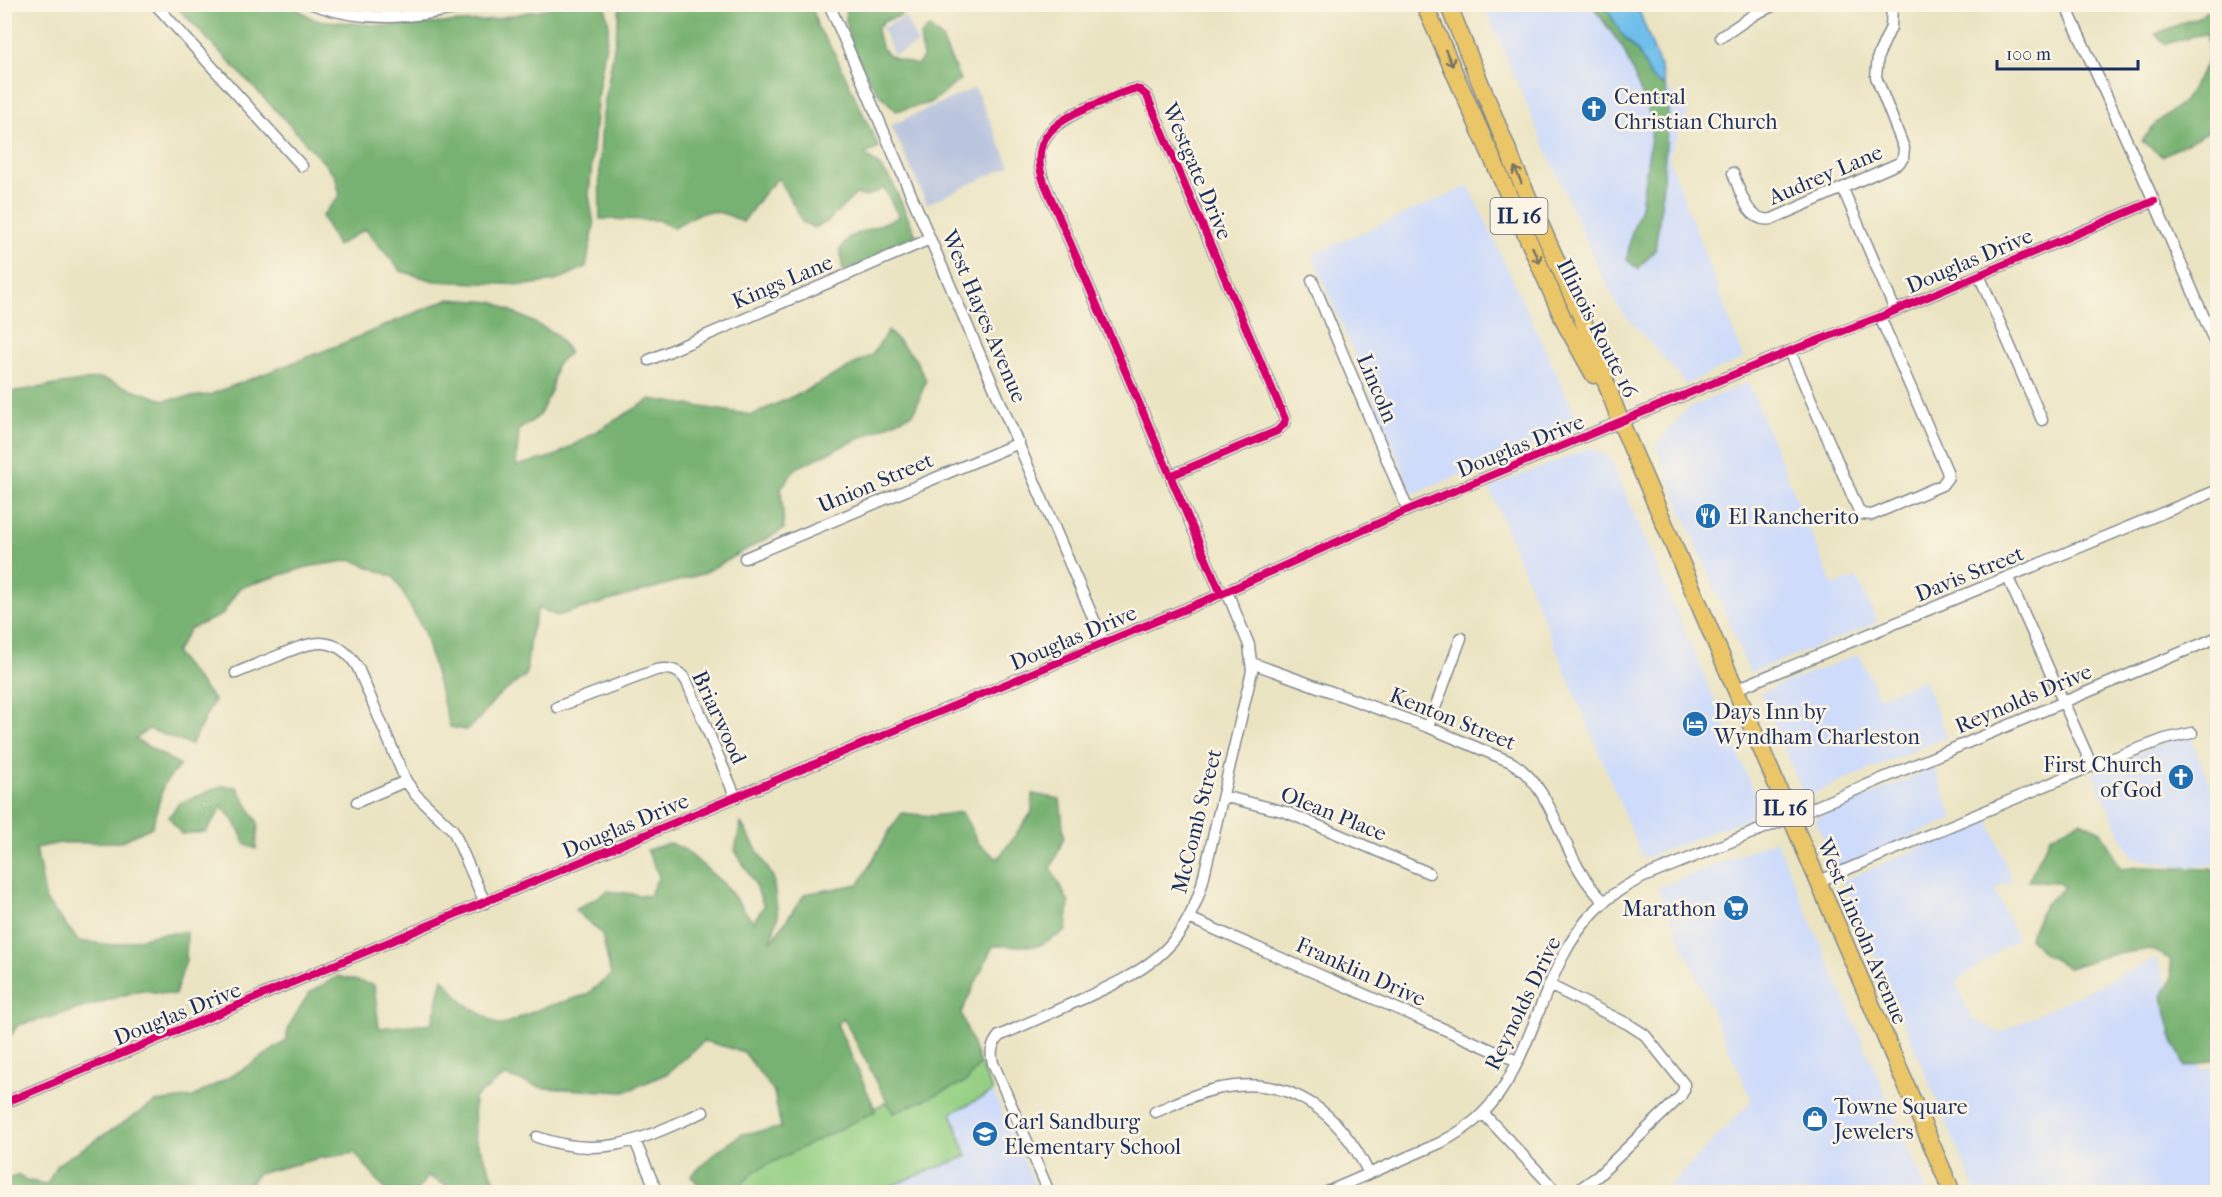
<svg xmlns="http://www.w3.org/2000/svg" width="2222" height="1197" font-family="'IM FELL French Canon',serif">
<rect width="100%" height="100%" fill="#fcf5e5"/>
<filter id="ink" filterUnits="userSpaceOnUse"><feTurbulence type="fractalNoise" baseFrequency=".0167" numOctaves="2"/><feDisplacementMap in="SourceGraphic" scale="12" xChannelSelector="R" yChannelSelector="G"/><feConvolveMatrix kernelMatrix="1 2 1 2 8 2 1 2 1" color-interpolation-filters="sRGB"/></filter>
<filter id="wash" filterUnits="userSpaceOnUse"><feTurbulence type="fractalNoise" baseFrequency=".008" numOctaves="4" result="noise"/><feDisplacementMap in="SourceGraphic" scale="24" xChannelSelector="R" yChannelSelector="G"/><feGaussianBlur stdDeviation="1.35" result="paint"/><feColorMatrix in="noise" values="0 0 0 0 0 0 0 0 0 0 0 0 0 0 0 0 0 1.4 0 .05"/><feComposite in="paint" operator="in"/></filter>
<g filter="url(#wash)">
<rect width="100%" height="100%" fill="#ebe4c2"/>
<path fill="#cedbfa" d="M1483,5H1605L1621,33L1639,53L1652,79L1665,86L1689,110L1668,156L1744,358L1686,384L1619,308L1595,262Z
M1469,186L1581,426L1413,494L1312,254Z
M1748,382L1833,586L1857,578L1878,622L1750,673L1655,446L1687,409Z
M1590,448L1610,458L1762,810L1743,820L1643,859L1489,488Z
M1859,654L1879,697L1924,679L1947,737L1805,797L1760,693Z
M2191,739L2217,799V864L2183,867L2132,858L2092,773L2169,741Z
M1934,768L1954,818L1836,868L1815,819Z
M1988,818L2012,881L1995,889L2017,938L1956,982L1972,1018L1999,1033L2156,958L2202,1070L2215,1065L2217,1070V1192H1976L1843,881Z
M1776,840L1866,1049L1928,1192H1663L1752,1101L1657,888Z
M993,1092L1038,1192H889L887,1187L967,1156L951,1113Z"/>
<path fill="#b9c5de" d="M905,17L918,44L894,55L882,28Z
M975,88L1010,166L927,204L891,125Z"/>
<path fill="#95d084" stroke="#588071" stroke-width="1.5" d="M980,1064L993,1092L951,1113L967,1156L888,1187L889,1192H729L721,1171Z"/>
<path fill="#78b272" stroke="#4a7068" stroke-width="1.5" d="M175,5H291L315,20L387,26L485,21L563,5H605L609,26L598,91L589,195L594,225L586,267L555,281L526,285L434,281L401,271L365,229L337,246L322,216L340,195L335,175L285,120Z
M620,5H812L817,26L835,54L879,148L865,154L879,166L891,180L919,242L843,271L840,250L849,237L899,217L884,188L866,197L856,194L827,222L814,228L802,222L795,207L778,178L764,193L743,222C710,205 704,210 673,228L658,220L600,219C599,180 599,139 605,100C610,68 617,37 620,5Z
M847,5H895L902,15L882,22L877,29C881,59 891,57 917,65L923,58L920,37L929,27L942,39L960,80L930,103L896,111C890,104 883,98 877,91C862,72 840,28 847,5Z
M1592,5H1605L1621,33L1640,55L1652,79L1665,86L1669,105L1661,205L1655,250L1638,269L1627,260L1631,235L1641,207L1653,122L1623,48Z
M2217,6V127L2162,156L2142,141L2155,124L2184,101L2209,60L2207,34L2193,36L2166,44L2155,34L2198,17Z
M448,299L494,302L556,334L569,353L556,365L551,391L539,416L519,430L516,466L555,456L651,399L752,415L807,390L872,355L888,331L914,357L926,380L914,413L796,468L781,488L784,529L702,574L557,616L538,608L530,637L526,675L496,698L476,722L466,730L450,727L424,632L394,577L352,560L307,567L239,588L222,615L190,629L175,653L214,700L191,745L149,729L135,739L180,765L164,784L152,827L120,842L60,843L36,848L46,901L79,941L114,945L159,934L187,932L186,960L175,995L141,990L52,1017L18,1025L5,1044L4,406L11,392L100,378L164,400L209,395L339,345Z
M222,786L237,787L258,823L256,849L246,845L235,822L222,807L206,832L181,834L169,817L179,803Z
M1032,794L1060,799L1064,837L1051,869L1069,903L1066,931L1038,946H993L961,1013L980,1064L966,1082L893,1113L844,1019L837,1024L876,1111L755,1171L742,1184L745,1192H705L691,1176L716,1152L742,1134L781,1128L774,1092L744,1052L704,1041L668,1073L625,1092L543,1088L505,1076L474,1098L475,1138L498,1187L507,1192H458L428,1176L416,1192H387L355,1153L320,1158L257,1174L245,1192H5V1180L19,1175L28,1181L47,1184L58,1164L156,1102L193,1097L247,1067L286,1041L289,1026L309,993L338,976L374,985L379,1028L432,1023L443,978L464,1003L500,1026L542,1008L586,995L611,975L602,934L575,910L608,891L649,896L659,876L647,850L670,843L685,850L725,885L753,922L764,906L754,882L735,850L741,823L773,877L778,917L770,943L805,894L859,884L890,830L902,813L932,816L962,812L979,844L998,859L1032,812Z
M2080,821L2101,831L2121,869L2140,867L2210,869L2217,872V1059L2185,1067L2172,1038L2162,996L2172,977L2170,959L2150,949L2105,956L2069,968L2044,954L2029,938L2045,904L2064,888L2058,882L2028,881L2050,837Z"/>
<path fill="#70bfeb" stroke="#4677a4" stroke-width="1.5" d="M1605,5H1637L1661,69L1665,86L1652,79L1639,53L1621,33Z"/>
</g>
<g filter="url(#ink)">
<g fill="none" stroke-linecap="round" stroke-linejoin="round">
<g stroke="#838a90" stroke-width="13">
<path id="minor" d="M155,4L302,166
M312,4C371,26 421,16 480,4
M829,4L1104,643
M2065,4L2154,201L2218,350
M1721,37L1755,14L1777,4
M1733,173C1740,190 1747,224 1772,219L1899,163L1903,158L1904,148L1876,77L1878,56L1891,27L1892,4
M1843,189L1895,310
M1979,275L2042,420
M1312,280L1408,510
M1790,351L1858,509L1862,514L1872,515L1942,485L1948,477L1947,471L1880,317
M649,360L930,239
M1170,476L1277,431L1284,424L1285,419L1147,96L1140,90L1135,89C1122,91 1109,99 1096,104C1060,119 1027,136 1044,182L1221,594
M745,558L1019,443
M2008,578L2092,766
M1252,663L1428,727L1511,762C1560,792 1559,861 1605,902
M236,673C250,667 265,661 280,655C311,641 337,633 358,668L406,781L416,795L453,830L485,903
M1734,690L2218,490
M557,707L656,670C670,667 680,670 687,682L736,798
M1428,727L1461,638
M1223,796L1286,812L1429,873
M357,802L406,781
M1817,882L2092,766L2165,739L2192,733
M1189,918L1517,1061
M1549,985L1628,1024L1645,1035L1684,1084V1090L1680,1097L1598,1176L1575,1192
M4,1103L1221,594L1408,510L1790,351L1880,317L2154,201
M1155,1112C1177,1103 1198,1092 1221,1088C1291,1074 1341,1114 1369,1174
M1483,1113L1542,1176L1556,1192
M537,1137C604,1161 643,1138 703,1112
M635,1141L657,1192
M1049,1192L993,1063C990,1052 992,1045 999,1036C1026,1024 1053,1012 1080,1000C1140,973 1183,953 1202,884L1252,671L1249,645L1227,592
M1327,1192L1440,1143C1455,1135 1470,1126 1482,1114C1536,1061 1540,965 1596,910C1608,897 1625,886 1641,878L1789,818L2218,637"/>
</g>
<g stroke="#838a90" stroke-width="19">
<path id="primary" d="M1424,4L1566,325L1594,375
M1448,4L1516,170L1582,318L1621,423L1952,1192"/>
</g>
<use href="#minor" stroke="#fff" stroke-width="10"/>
<use href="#primary" stroke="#eac669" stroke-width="16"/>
<g stroke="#fcf5e5" stroke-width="11">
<path id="cycleway" d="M1170,476L1277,431L1284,424L1285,419L1147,96L1140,90L1135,89C1122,91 1109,99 1096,104C1060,119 1027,136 1044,182L1221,594
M4,1103L1221,594L1408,510L1790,351L1880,317L2154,201"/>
</g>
<use href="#cycleway" stroke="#d6006c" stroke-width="8"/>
</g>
<defs><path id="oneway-shaft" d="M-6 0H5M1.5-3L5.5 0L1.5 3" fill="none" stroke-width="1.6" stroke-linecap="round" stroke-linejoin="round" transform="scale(1.5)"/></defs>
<g stroke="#787363">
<use href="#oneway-shaft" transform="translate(1449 58) rotate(65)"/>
<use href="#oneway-shaft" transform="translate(1518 175) rotate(-113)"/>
<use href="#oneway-shaft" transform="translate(1536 255) rotate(66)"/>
</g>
</g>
<defs>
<g id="church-disc" transform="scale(1.35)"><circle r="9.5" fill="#1f6fb2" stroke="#fcf5e5"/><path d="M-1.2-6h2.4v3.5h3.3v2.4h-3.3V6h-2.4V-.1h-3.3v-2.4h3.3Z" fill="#fff"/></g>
<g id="restaurant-disc" transform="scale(1.35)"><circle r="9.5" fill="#1f6fb2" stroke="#fcf5e5"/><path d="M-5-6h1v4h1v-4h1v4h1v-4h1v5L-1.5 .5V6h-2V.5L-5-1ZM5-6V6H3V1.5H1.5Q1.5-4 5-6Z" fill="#fff"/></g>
<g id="hotel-disc" transform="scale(1.35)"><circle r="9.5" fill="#1f6fb2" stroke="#fcf5e5"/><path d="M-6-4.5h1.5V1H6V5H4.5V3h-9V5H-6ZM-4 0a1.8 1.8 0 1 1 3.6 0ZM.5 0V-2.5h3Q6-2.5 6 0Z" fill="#fff"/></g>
<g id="supermarket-disc" transform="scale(1.35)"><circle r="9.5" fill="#1f6fb2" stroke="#fcf5e5"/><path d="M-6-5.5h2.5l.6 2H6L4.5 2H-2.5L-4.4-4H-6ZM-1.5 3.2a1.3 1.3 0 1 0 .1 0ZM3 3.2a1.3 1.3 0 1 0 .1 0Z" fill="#fff"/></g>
<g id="shop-disc" transform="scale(1.35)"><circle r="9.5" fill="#1f6fb2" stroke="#fcf5e5"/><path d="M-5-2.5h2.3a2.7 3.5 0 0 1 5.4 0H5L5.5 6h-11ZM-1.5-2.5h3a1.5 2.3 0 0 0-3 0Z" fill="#fff"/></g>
<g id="school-disc" transform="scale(1.35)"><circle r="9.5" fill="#1f6fb2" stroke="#fcf5e5"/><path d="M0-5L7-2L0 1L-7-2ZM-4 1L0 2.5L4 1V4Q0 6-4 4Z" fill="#fff"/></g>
</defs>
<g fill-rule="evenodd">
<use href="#church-disc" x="1594" y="109"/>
<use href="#restaurant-disc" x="1708" y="516"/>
<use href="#hotel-disc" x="1695" y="724"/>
<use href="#church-disc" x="2181" y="777"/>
<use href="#supermarket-disc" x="1736" y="908"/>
<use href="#shop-disc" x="1815" y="1119"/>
<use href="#school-disc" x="985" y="1134"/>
</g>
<g text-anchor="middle" stroke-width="5" stroke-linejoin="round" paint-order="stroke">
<g fill="#fcf5e5" stroke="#5e6a86" stroke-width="1.5">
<rect x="1490.5" y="198" width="57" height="36" rx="4.5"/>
<rect x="1756.5" y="790" width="57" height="36" rx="4.5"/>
</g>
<g font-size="21" font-weight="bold" fill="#1b2f5e">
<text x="1519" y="223">IL 16</text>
<text x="1785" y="815">IL 16</text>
</g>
<g font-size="22" fill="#1b2f5e" stroke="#fcf5e5" text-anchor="start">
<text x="1614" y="104">Central<tspan x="1614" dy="25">Christian Church</tspan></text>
<text x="1728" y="524">El Rancherito</text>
<text x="1714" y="719">Days Inn by<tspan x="1714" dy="25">Wyndham Charleston</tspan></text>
<text x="2162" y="772" text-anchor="end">First Church<tspan x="2162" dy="25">of God</tspan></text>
<text x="1716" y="916" text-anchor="end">Marathon</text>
<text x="1834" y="1114">Towne Square<tspan x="1834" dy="25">Jewelers</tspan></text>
<text x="1004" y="1129">Carl Sandburg<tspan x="1004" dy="25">Elementary School</tspan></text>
</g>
<g font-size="22" fill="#1b2f5e" stroke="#fcf5e5">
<text transform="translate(1198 171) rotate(67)" y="8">Westgate Drive</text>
<text transform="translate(1825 174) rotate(-23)" y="8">Audrey Lane</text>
<text transform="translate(1969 260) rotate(-23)" y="8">Douglas Drive</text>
<text transform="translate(782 281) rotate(-23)" y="8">Kings Lane</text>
<text transform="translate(985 316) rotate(67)" y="8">West Hayes Avenue</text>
<text transform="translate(1598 328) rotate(63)" y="8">Illinois Route 16</text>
<text transform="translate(1378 388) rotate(67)" y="8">Lincoln</text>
<text transform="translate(1520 445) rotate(-22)" y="8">Douglas Drive</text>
<text transform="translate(875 482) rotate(-23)" y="8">Union Street</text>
<text transform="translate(1969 573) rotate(-22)" y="8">Davis Street</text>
<text transform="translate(1073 637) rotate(-23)" y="8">Douglas Drive</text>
<text transform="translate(2023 698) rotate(-23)" y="8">Reynolds Drive</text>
<text transform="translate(720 717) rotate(65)" y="8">Briarwood</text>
<text transform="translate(1453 718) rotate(22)" y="8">Kenton Street</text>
<text transform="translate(1334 813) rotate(22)" y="8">Olean Place</text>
<text transform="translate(1196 821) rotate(-76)" y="8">McComb Street</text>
<text transform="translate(625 825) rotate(-23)" y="8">Douglas Drive</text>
<text transform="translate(1863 931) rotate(67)" y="8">West Lincoln Avenue</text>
<text transform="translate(1361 971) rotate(24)" y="8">Franklin Drive</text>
<text transform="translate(1522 1003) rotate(-64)" y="8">Reynolds Drive</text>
<text transform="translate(177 1013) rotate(-22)" y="8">Douglas Drive</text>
</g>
</g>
<rect width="2222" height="1197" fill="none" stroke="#fcf5e5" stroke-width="24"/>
<path d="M1997 60v9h141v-9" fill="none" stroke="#1b2f5e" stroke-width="3"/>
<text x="2006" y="60" font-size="18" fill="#1b2f5e" stroke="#fcf5e5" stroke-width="4.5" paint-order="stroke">100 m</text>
</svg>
